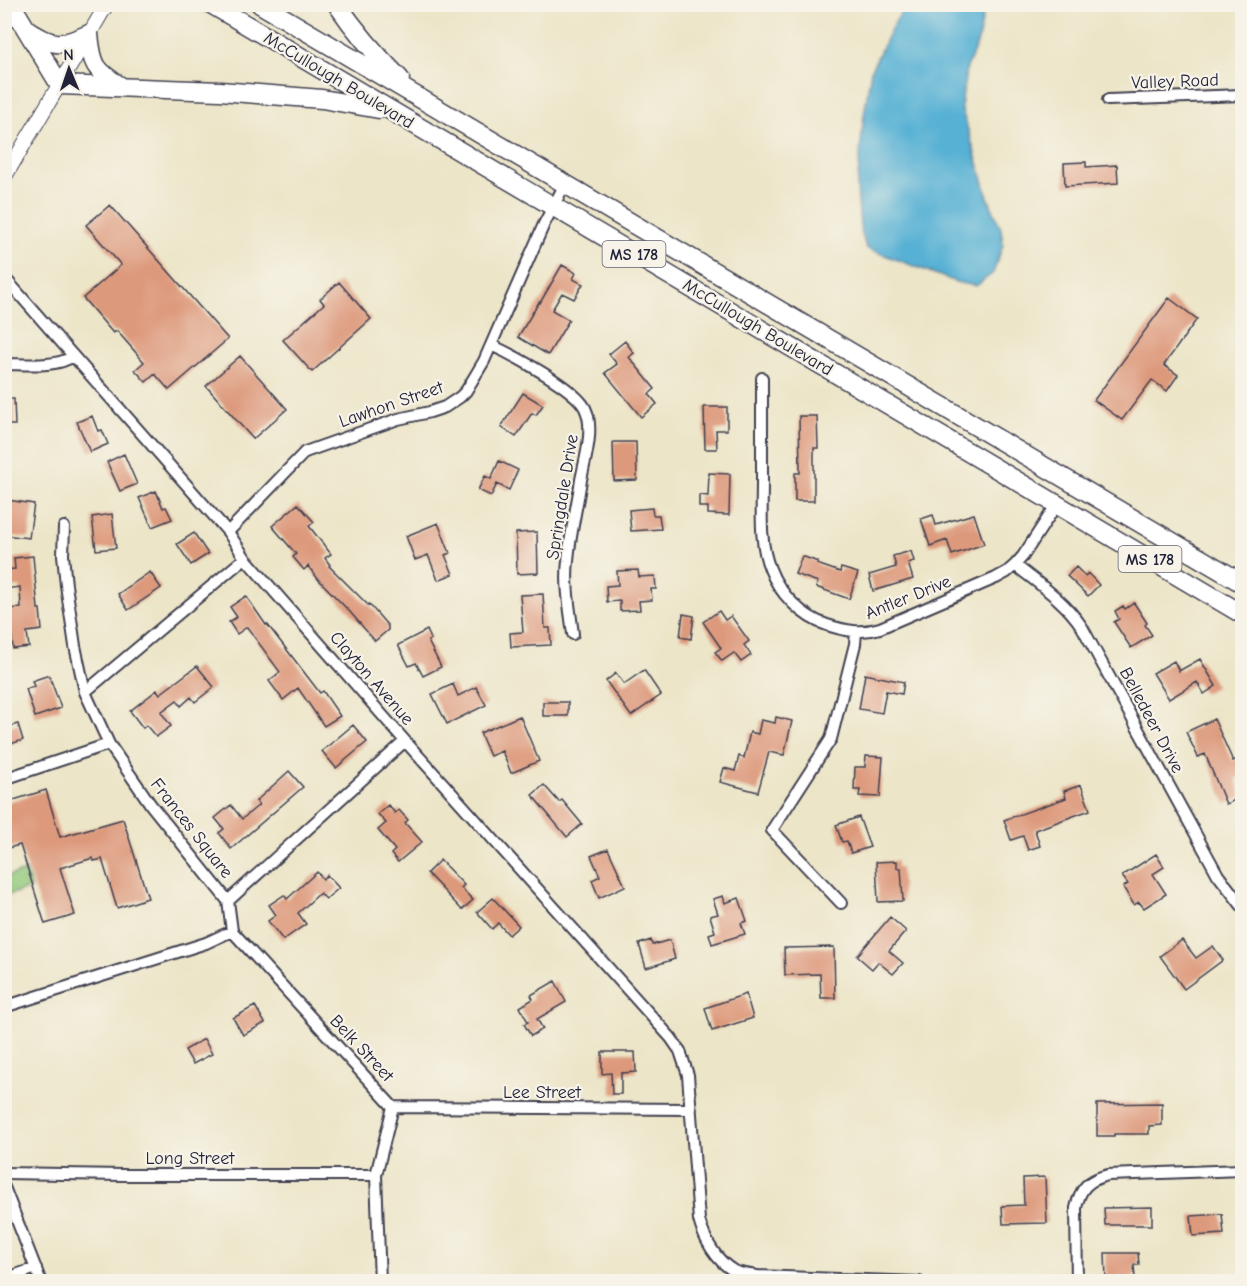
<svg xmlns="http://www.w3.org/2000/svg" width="1247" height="1286" font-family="'Comic Neue',sans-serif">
<rect width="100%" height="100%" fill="#f7f3e8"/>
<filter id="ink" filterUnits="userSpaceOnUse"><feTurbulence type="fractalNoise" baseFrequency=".0167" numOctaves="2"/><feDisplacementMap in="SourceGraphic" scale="12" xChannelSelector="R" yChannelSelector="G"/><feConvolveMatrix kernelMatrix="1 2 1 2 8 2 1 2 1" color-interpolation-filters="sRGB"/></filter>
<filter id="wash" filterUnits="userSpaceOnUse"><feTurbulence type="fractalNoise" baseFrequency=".008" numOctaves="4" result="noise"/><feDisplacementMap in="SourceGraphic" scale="24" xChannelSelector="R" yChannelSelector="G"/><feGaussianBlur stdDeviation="1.35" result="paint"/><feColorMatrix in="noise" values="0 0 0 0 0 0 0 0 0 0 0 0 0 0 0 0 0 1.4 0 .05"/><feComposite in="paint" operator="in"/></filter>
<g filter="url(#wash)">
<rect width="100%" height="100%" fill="#ece5c8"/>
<path fill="#8fc779" stroke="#58745a" stroke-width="1.5" d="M26,871L31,888L5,896V877Z"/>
<path fill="#56b1d4" stroke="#3c6a88" stroke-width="1.5" d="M906,5H985L978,41L966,70L961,107L989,200L1001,229L1003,245L993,273L976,286L956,282L866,248L860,226L857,187L863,122L871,70L891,29Z"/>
<g id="blocks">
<path fill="#dd997c" d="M1086,162V167L1117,165L1118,183L1065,186L1064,163Z
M110,205L228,339L169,390L155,374L146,382L135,370L144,362L117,331L113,333L83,298L121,265L86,225Z
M562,265L576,273L573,279L583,284L574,299L562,293L552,310L569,320L548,355L518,337L539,302L540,303Z
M339,282L371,319L312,372L283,340L324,304L320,299Z
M1169,298L1197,319L1164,365L1178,375L1167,391L1152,380L1122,420L1094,400Z
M625,341L634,353L629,357L655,389L649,394L657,404L641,417L605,373L617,364L609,354Z
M240,356L287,409L253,439L206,386Z
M523,393L543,405L536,415L532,413L516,437L501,427Z
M4,399H14L15,425H4Z
M704,407H727V430H716L717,449H705Z
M92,416L98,431L102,430L108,444L90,452L77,422Z
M799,416H817L818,448H814V501H795V473H800Z
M613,442H636L637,480L614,481Z
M124,454L137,484L120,491L107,462Z
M499,461L518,470L509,490L497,484L491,496L478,490L485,476L491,479Z
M709,473L730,474L729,515L708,514V507H699V495L708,496Z
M156,491L163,508L166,507L172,519L152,527L139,498Z
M7,500L34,504L29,538L4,535V514Z
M298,504L314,522L309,526L331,554L325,558L330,565L329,566L368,605L369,604L388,626V630L375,641L350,612L318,579L308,566L304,570L293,557L296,554L272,526Z
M652,508L653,515H659L661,529L631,531L629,510Z
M112,514L116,548L96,550L92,517Z
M974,514L984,544L952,555L947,540L930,546L921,519L933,515L936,525Z
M438,523L450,553L445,555L453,574L438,580L428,555L415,560L406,536Z
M537,532L538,573L517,574L516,533Z
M194,533L208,554L191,565L177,544Z
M911,551L914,561L908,563L913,579L873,591L869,575L896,567L893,556Z
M33,556L38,609H40L42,630L27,632L29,647L13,649L12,637L5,638L4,622H7L6,609L21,608L20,587L4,589V570L15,569L14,558Z
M802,556L818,562L817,564L840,572L841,568L858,573L849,599L816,587L818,582L795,574Z
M1076,567L1085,576L1088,573L1099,585L1088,596L1067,576Z
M638,570L639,577L655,576L656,589H651L652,600L639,601L640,610L620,611V601L607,602L606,586L618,585L617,571Z
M150,572L161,588L128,610L118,594Z
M543,594L545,628H550L551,645L511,647L510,633L523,632L520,595Z
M246,596L266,625L267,624L320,693L323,691L340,716L324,726L298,688L283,700L269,681L280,672L247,627L237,634L229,622L237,617L230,607Z
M1134,603L1147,623L1145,625L1152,635L1131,648L1114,622L1119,619L1115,611L1123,606L1125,609Z
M719,611L725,620L731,616L749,641L744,645L751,655L741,662L734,653L722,661L715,652L721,648L703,622Z
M683,614L694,616L691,639L680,637Z
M427,630L431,639L428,641L441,667L423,676L416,663L409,666L398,645Z
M1200,659L1216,686L1204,694L1197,682L1169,699L1153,673L1174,661L1179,671Z
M197,666L214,687L195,702L191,697L181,706L177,700L161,712L171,726L156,737L146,725L143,728L130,711L157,690L160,694Z
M644,670L661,695L631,716L606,681L616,673L624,684Z
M865,674L904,682L902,694L886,691L882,713L859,709Z
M49,675L61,708L35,717L26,689L34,686L32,681Z
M453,684L458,696L476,687L486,705L447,724L432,694Z
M543,702H568V716H543Z
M520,716L539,761L511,773L502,751L490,756L480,733Z
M776,717L792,721L784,755L769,752L758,792L720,782L724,768L735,771L739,756L744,758L750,732L758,734L761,720L775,723Z
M1214,719L1233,761L1239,758L1242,767V776L1236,779L1242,797L1226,804L1205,754L1198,757L1186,732Z
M18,724L23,740L4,746V728Z
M353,725L367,742L336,768L322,751Z
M866,756L883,757L880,797L859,796L860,790H854L855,767H865Z
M289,771L303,787L231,849L219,833L224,829L215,818L231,805L242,819L259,805L256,801Z
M544,785L559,802L562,800L582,824L567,837L532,795Z
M1081,785L1090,810L1035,830L1040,846L1028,850L1023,836L1011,840L1004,820L1066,798L1064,791Z
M46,790L60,837L123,819L148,898L117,908L102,859L94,861L93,858L60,868L75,915L45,924L20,845L4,849V803Z
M388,805L395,813L399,810L408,820L405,823L422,842L398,862L391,854L395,850L378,830L386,823L378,814Z
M859,817L870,847L851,853L847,841L842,842L836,825Z
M608,849L625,886L599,898L592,880L600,876L591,856Z
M1156,854L1164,867L1153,874L1166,894L1144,908L1139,902L1134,905L1123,887L1128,884L1122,876Z
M440,860L464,885L461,888L473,900L462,910L427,873Z
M897,861V868H901L903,901L878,902L876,862Z
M317,872L323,879L327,875L339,888L326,899L320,893L298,913L306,924L283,940L268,921L276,915L269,905L284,895L287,899Z
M723,896L725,903L739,898L747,921L741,923L745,934L712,944L709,934L715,932L710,916L718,914L713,899Z
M493,898L519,926L509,935L498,923L492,929L477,912Z
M890,917L906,931L889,951L903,963L893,974L878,962L872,969L857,956Z
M651,940L652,945L670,940L675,959L646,968L639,944Z
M1182,940L1196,958L1213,946L1223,960L1184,989L1160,956Z
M834,947L835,998H821L820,974L785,975L784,948Z
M555,981L566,1002L537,1019L543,1029L531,1036L524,1024L528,1022L520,1007L533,999L531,995Z
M746,994L753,1018L712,1031L705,1008Z
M255,1006L265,1023L243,1035L233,1018Z
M204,1039L212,1054L193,1064L185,1050Z
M602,1052H635L636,1072L621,1073V1094H612L611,1073L602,1074Z
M1162,1103V1125L1149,1126V1134H1114V1136H1097V1104Z
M1045,1177L1047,1223L1003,1224L1002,1206L1024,1205L1023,1178Z
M1152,1207V1225H1105L1104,1208Z
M1222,1214L1224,1234L1193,1236L1191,1216Z
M1105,1253H1138L1139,1265H1134L1135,1278H1117V1281H1106Z"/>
</g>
</g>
<g filter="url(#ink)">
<use href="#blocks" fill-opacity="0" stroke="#403f50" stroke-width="1.5"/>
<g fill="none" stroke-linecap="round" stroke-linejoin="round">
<g stroke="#403f50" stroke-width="14">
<path id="street" d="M1108,100L1242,95
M4,277L228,532L245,558L405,741L671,1038L680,1051L688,1075L699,1220C704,1239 716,1261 734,1271C741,1274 750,1275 758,1276L919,1282
M491,345C513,355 575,388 585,408C595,428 585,459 581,480C577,507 570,534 568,561C565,585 570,610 573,634
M4,364C24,364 57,368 73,356
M762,378C762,413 762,448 762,483C762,511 759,543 770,569C779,593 802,617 827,625C846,631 861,634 880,628L996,578L1007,572L1015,565L1023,556L1057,504
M64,527L63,555L66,585L75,646L85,692L109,744L151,805L228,901L232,931L393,1107L376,1175L380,1282
M228,532L305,452L398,419L430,412L445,407L460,397L466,391L484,361L544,224L565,184
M1015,565C1039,584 1065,601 1082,627L1218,875L1242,906
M85,692L245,558
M4,779L109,744
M228,901L405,741
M841,903L772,830L831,739L855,644L856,632
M4,1007L206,943L232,931
M393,1107L691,1109
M4,1173L123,1175H376
M4,1187L41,1282
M4,1279L36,1268
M1077,1282L1076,1208C1080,1188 1088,1180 1108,1175L1242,1170"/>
</g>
<g stroke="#403f50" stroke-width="16">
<path id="secondary" d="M4,178L107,4"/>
</g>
<g stroke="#403f50" stroke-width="21">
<path id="highway" d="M11,4L60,85L220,91L322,99L379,109
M211,4L1242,614
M260,4L1242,583
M337,4C356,32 376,55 400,79
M28,30C53,48 63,46 89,34C92,65 95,71 122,87"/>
</g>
<use href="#street" stroke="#fff" stroke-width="10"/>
<use href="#secondary" stroke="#fff" stroke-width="14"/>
<use href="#highway" stroke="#fff" stroke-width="18"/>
</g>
</g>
<g text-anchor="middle" stroke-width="4.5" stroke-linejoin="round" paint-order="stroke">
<g fill="#f7f3e8" stroke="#62616f" stroke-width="1.5">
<rect x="602.5" y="241" width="63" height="26" rx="4.5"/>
<rect x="1118.5" y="546" width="63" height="26" rx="4.5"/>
</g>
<g font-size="16" font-weight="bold" fill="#22223b">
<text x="634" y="260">MS 178</text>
<text x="1150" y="565">MS 178</text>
</g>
<g font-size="18" fill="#22223b" stroke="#f7f3e8">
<text transform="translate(339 80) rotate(31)" y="6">McCullough Boulevard</text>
<text transform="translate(1175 81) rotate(-2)" y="6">Valley Road</text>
<text transform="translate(758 327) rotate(31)" y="6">McCullough Boulevard</text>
<text transform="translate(391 404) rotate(-19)" y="6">Lawhon Street</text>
<text transform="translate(562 497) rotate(-81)" y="6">Springdale Drive</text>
<text transform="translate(908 597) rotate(-22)" y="6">Antler Drive</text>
<text transform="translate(372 678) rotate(49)" y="6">Clayton Avenue</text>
<text transform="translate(1152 720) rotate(62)" y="6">Belledeer Drive</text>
<text transform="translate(192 828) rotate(52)" y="6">Frances Square</text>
<text transform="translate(362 1048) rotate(47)" y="6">Belk Street</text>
<text x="542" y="1098">Lee Street</text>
<text x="190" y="1164">Long Street</text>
</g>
</g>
<rect width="1247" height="1286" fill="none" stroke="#f7f3e8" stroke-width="24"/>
<g transform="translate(69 69) rotate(358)" stroke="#f7f3e8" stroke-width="4.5" paint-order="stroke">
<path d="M0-4.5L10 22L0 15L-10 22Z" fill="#22223b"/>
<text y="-9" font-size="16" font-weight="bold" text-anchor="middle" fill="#22223b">N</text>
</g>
</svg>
